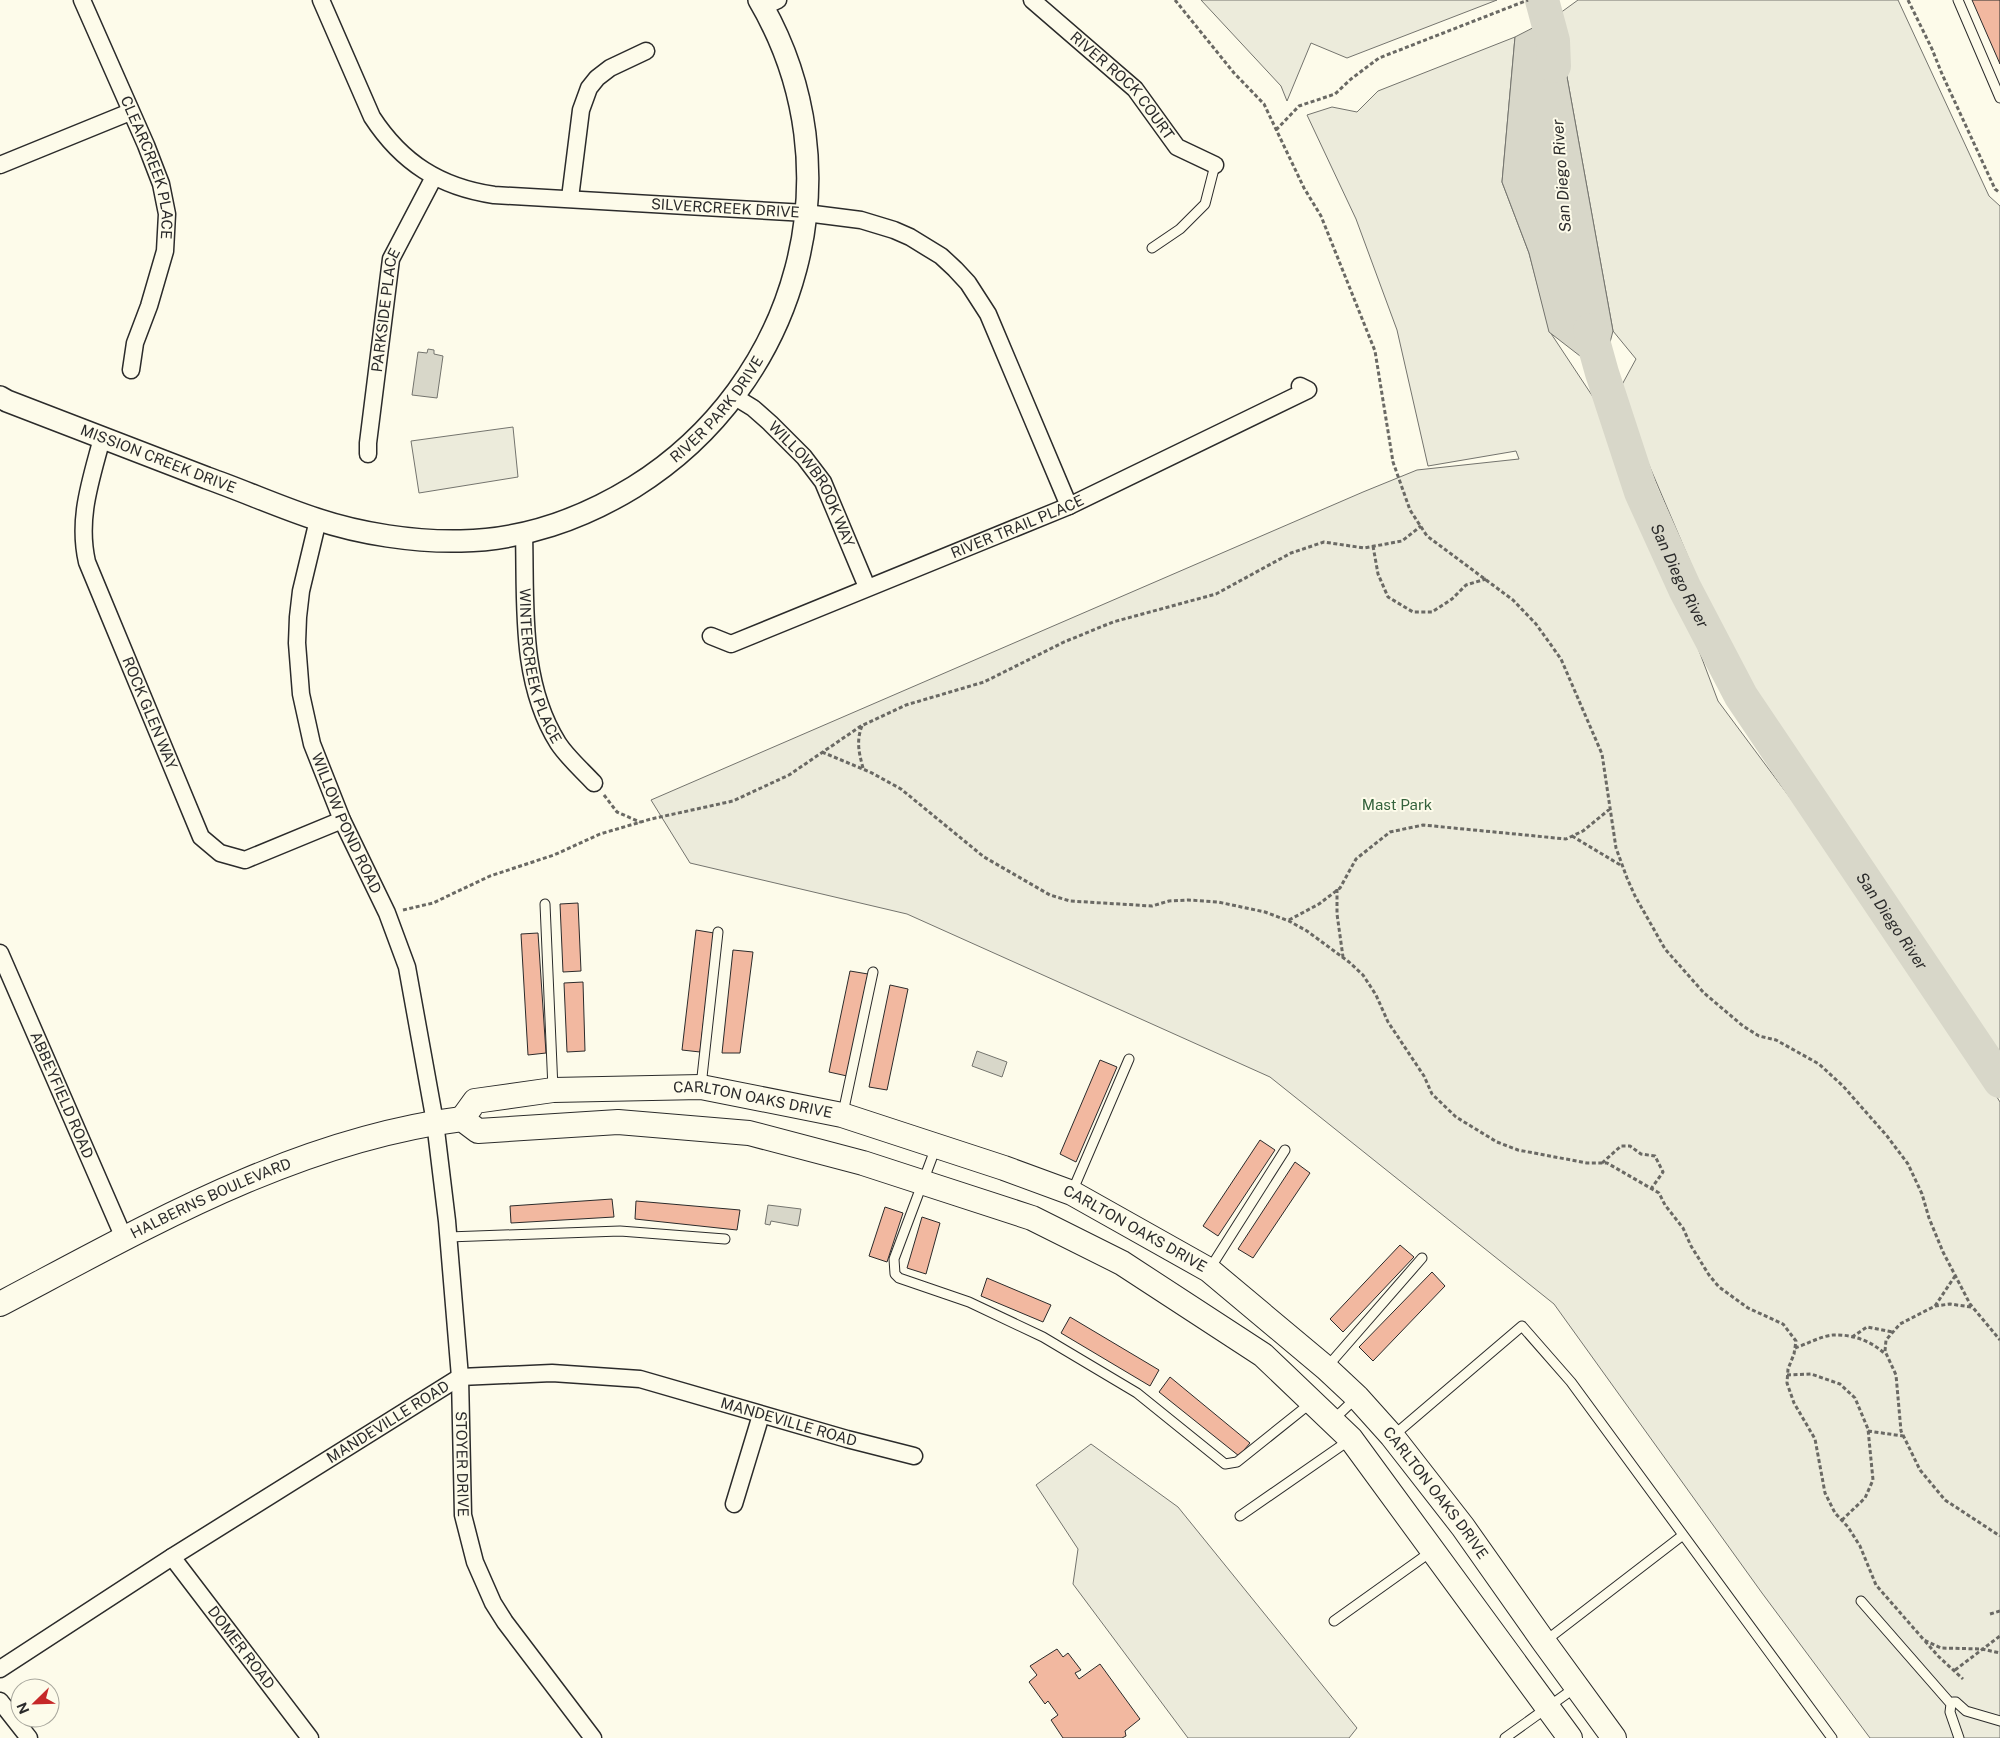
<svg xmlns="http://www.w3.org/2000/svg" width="2000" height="1738" font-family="'Public Sans',sans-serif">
<rect width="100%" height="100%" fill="#fdfbea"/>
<path fill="#ecebdb" stroke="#74746e" d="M1201,0H1497L1347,58L1311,43L1287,101L1281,86Z
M1578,0H1898L1989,196L2000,206V1058L1750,686L1697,578L1618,392L1636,359L1613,331L1556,16Z
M1515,37L1502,182L1529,253L1550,332L1603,412L1678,595L1718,701L1917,968L2000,1102V1738H1870L1762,1593L1554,1304L1270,1077L907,914L690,863L651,800L1363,492L1417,470L1519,459L1516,451L1428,466L1397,330L1356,219L1307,115L1332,107L1357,112L1378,91Z
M513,427L518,477L419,493L411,441Z
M1091,1444L1178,1507L1357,1728L1349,1738H1188L1073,1584L1078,1549L1036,1485Z"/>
<path fill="#d8d7c9" stroke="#74746e" d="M1556,16L1613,331L1602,373L1549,332L1529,253L1502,182L1515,37Z
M428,349L434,350V354L443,356L437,398L412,395L418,352L427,353Z
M977,1051L1007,1062L1002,1077L972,1066Z
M768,1205L801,1209L798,1226L771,1221L770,1225L765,1224Z"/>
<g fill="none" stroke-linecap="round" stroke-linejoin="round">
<g stroke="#d8d7c9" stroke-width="34">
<path d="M1542,0L1553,41L1554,66"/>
<path id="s1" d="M1590,330L1602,373L1641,492L1685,589L1741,696L2000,1081"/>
</g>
</g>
<path fill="#f2b8a0" stroke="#2b2b2b" d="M1972,0H2000V64Z
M578,903L581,971L563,972L560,904Z
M696,930L714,933L700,1052L682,1050Z
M538,933L546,1053L528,1055L521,934Z
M733,950L753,952L740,1053H722Z
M850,971L868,974L847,1076L829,1072Z
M583,982L585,1051L567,1052L564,983Z
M890,985L908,989L887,1090L869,1087Z
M1100,1060L1117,1067L1076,1162L1060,1154Z
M1260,1140L1275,1150L1218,1236L1203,1226Z
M1295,1162L1310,1173L1253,1258L1238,1249Z
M612,1199L614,1217L511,1223L510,1206Z
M636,1201L740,1210L737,1230L635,1219Z
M885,1207L903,1213L887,1262L869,1256Z
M922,1217L940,1223L926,1274L907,1268Z
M1400,1245L1414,1257L1343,1332L1330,1319Z
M1432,1272L1445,1286L1373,1361L1359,1347Z
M987,1278L1051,1305L1043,1322L981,1296Z
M1070,1317L1159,1370L1150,1386L1061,1333Z
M1170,1377L1250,1443L1239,1456L1159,1392Z
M1057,1649L1063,1657L1068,1653L1081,1670L1075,1673L1079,1679L1100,1664L1140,1719L1125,1731L1126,1736L1122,1738H1063L1051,1720L1058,1715L1048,1701L1045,1704L1029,1682L1037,1675L1030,1666Z"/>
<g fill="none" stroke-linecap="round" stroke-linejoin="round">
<g stroke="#2b2b2b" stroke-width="11">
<path id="service" d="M1958,0L2000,98
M1152,248L1180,229L1205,204L1215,165
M545,904L553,1089
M701,1086L718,932
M843,1113L873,972
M936,1147L894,1259L895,1274L899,1278L969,1302L1043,1337L1137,1393L1225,1464L1237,1462L1312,1402
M1072,1192L1129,1059
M448,1237L620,1231L725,1239
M1209,1270L1285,1150
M1327,1367L1422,1258
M1333,1420L1356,1398
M1393,1436L1522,1326L1571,1382L1832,1738
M1240,1516L1351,1439
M1861,1601L1951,1704
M1334,1621L1432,1551
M1544,1642L1683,1535
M1505,1738L1576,1687
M1959,1738L1950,1712L1951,1704L1953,1702H1956L1966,1711L2000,1721"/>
</g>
<g stroke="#2b2b2b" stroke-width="19">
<g id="minor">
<path id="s2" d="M82,0L146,145L161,184L167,214L165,251L149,306L135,343L131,370"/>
<path id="s3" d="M321,0L372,117C402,163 440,187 494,195L806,213L861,220L894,230L910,237L941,256L955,269L968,283L988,314L1069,506"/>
<path id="s4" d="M1032,0L1135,89L1177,147L1215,165"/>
<path d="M763,7L778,0"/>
<path d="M0,165L130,112"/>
<path d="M570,198L581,110L589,88L597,78L610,68L646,51"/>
<path id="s5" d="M735,397L753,408L770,423L804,457L823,482L867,587"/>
<path id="s6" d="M102,438C91,480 77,518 87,562L201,837L220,853L245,860L342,820"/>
<path id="s7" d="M368,454V443L391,259L434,177"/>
<path id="s8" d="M318,520L301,591L298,617L297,643L301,694L312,744L342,820L387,913L407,967L435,1122L447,1221L460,1377L463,1515L475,1562L493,1603L505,1622L593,1738"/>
<path id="s9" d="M524,533C526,603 519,681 558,743C567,757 582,770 594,783"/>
<path id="s10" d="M711,636L731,644L1069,506L1308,390L1300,386"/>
<path id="s11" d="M0,953L124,1238"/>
<path d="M734,1504L761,1415"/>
<path id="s12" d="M172,1557L310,1738"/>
<path id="s13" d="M0,1669L172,1557L460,1377L552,1373L640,1379L847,1439L914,1456"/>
<path d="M0,1701L29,1738"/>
</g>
</g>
<g stroke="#2b2b2b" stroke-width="24">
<g id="tertiary">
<path id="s14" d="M0,397L7,401C74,427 141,452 207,478C244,491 279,507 316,519C361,534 414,542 461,541C522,540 582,519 634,487C799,384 859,170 759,0"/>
</g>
</g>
<g stroke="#2b2b2b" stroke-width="26">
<g id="secondary">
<path id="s15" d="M462,1119L475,1101L553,1090L701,1087L842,1115L1004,1168L1072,1193L1209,1270L1326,1368L1357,1397L1392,1436L1463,1527L1544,1642L1614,1738"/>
<path id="s16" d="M0,1304C146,1227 295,1140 462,1119L478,1131L618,1122L749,1133L863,1163L1032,1218L1122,1263L1263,1355L1351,1439L1570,1738"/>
</g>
</g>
<path stroke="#6a6964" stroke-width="3" stroke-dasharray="4 2.5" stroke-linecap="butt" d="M1175,0L1234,73L1264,104L1304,188L1321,216L1375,351L1393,462L1410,510L1427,536L1513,600L1536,624L1561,659L1602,754L1616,848L1627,878L1635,896L1665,949L1704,993L1743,1026L1759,1036L1776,1040L1819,1064L1843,1086L1887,1136L1908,1164L1922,1194L1929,1218L1943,1252L1970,1304L2000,1340
M1908,0L1932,49L1942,74L1995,189L2000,193
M1276,130L1299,106L1335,94L1351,79L1379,58L1528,0
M1373,546L1378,574L1388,597L1413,612H1432L1452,599L1466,585L1486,579
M862,726C856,741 859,753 863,768
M822,752L870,772L901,789L984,857L1050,895L1070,901L1152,906L1169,901L1188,900L1218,902L1265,912L1289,921L1307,931L1349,962L1363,975L1376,995L1388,1022L1424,1076L1432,1094L1456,1117L1497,1142L1518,1150L1587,1163H1607L1659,1193L1665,1205L1683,1228L1691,1246L1709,1275L1719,1287L1748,1308L1783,1324L1796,1341L1794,1354L1788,1369L1787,1383L1794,1403L1815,1439L1825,1493L1835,1513L1848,1527L1860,1546L1876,1585L1924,1640L1941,1648L1982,1649L2000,1653
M604,795L617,812L640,822
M1572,836L1622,866
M1337,889V914L1343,957
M403,910L433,903L490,876L554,855L600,834L651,819L733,801L789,775L861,726L906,705L984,682L1064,642L1113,622L1216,594L1291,553L1324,542L1364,548L1402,541L1421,526
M1289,920L1319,904L1340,888L1356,859L1390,832L1423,825L1566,839L1583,831L1611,808
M1602,1163L1621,1146H1630L1641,1154L1655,1156L1663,1172L1651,1189
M1935,1306L1955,1276
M1971,1307L1950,1304L1935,1306L1900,1324L1886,1340L1885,1351L1896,1375L1901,1431L1920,1470L1945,1500L2000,1536
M1852,1337L1867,1327L1893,1332
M1795,1348C1807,1344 1821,1336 1833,1335C1852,1334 1871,1341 1884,1353
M1787,1375L1811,1374L1840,1384L1855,1398L1868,1429L1873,1480L1865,1498L1842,1520
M1868,1431L1903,1436
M1990,1614L2000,1611
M1925,1641L1938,1656L1963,1679
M1955,1670L2000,1636"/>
<use href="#service" stroke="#fdfbea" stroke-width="9"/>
<use href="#minor" stroke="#fdfbea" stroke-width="16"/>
<use href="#tertiary" stroke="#fdfbea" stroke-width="21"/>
<use href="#secondary" stroke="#fdfbea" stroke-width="24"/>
</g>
<g text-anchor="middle" stroke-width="4" stroke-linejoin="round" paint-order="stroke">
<g font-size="15" fill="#2b2b2b" stroke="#fdfbea">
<text dy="5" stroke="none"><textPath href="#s4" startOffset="125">RIVER ROCK COURT</textPath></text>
<text dy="5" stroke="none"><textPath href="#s2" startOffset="181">CLEARCREEK PLACE</textPath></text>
<text dy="5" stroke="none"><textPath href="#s3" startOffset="509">SILVERCREEK DRIVE</textPath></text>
<text dy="5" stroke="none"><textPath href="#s7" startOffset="145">PARKSIDE PLACE</textPath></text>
<text dy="5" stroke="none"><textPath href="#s14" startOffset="784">RIVER PARK DRIVE</textPath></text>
<text dy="5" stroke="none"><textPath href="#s14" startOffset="170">MISSION CREEK DRIVE</textPath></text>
<text dy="5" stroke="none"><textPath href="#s5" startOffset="119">WILLOWBROOK WAY</textPath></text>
<text dy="5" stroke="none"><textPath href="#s10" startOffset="331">RIVER TRAIL PLACE</textPath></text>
<text dy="5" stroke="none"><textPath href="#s9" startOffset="135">WINTERCREEK PLACE</textPath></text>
<text dy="5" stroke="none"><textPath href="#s6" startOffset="290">ROCK GLEN WAY</textPath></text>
<text dy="5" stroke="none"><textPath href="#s8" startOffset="314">WILLOW POND ROAD</textPath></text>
<text dy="5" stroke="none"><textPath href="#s11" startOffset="155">ABBEYFIELD ROAD</textPath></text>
<text dy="5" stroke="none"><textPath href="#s15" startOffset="302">CARLTON OAKS DRIVE</textPath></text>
<text dy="5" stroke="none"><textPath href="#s16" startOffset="236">HALBERNS BOULEVARD</textPath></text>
<text dy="5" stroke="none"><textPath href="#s15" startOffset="708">CARLTON OAKS DRIVE</textPath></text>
<text dy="5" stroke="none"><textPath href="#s13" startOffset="460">MANDEVILLE ROAD</textPath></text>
<text dy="5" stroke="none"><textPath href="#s13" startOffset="880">MANDEVILLE ROAD</textPath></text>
<text dy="5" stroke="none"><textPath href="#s8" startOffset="971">STOYER DRIVE</textPath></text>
<text dy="5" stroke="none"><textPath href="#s15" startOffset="1112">CARLTON OAKS DRIVE</textPath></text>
<text dy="5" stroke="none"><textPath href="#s12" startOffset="114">DOMER ROAD</textPath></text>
</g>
<g font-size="15" fill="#34623c" stroke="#fdfbea">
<text x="1397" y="810">Mast Park</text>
</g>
<g font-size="16" font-style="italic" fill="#2b2b2b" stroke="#fdfbea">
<text transform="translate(1561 176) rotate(-94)" y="6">San Diego River</text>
<text dy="6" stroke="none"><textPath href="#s1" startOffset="262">San Diego River</textPath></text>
<text dy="6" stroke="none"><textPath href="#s1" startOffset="668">San Diego River</textPath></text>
</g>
</g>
<g transform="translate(35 1703) rotate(247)"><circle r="24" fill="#fdfbea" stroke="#a9a89e"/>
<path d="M0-4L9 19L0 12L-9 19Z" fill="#c62828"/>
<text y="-8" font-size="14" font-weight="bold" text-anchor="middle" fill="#2b2b2b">N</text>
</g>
</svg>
